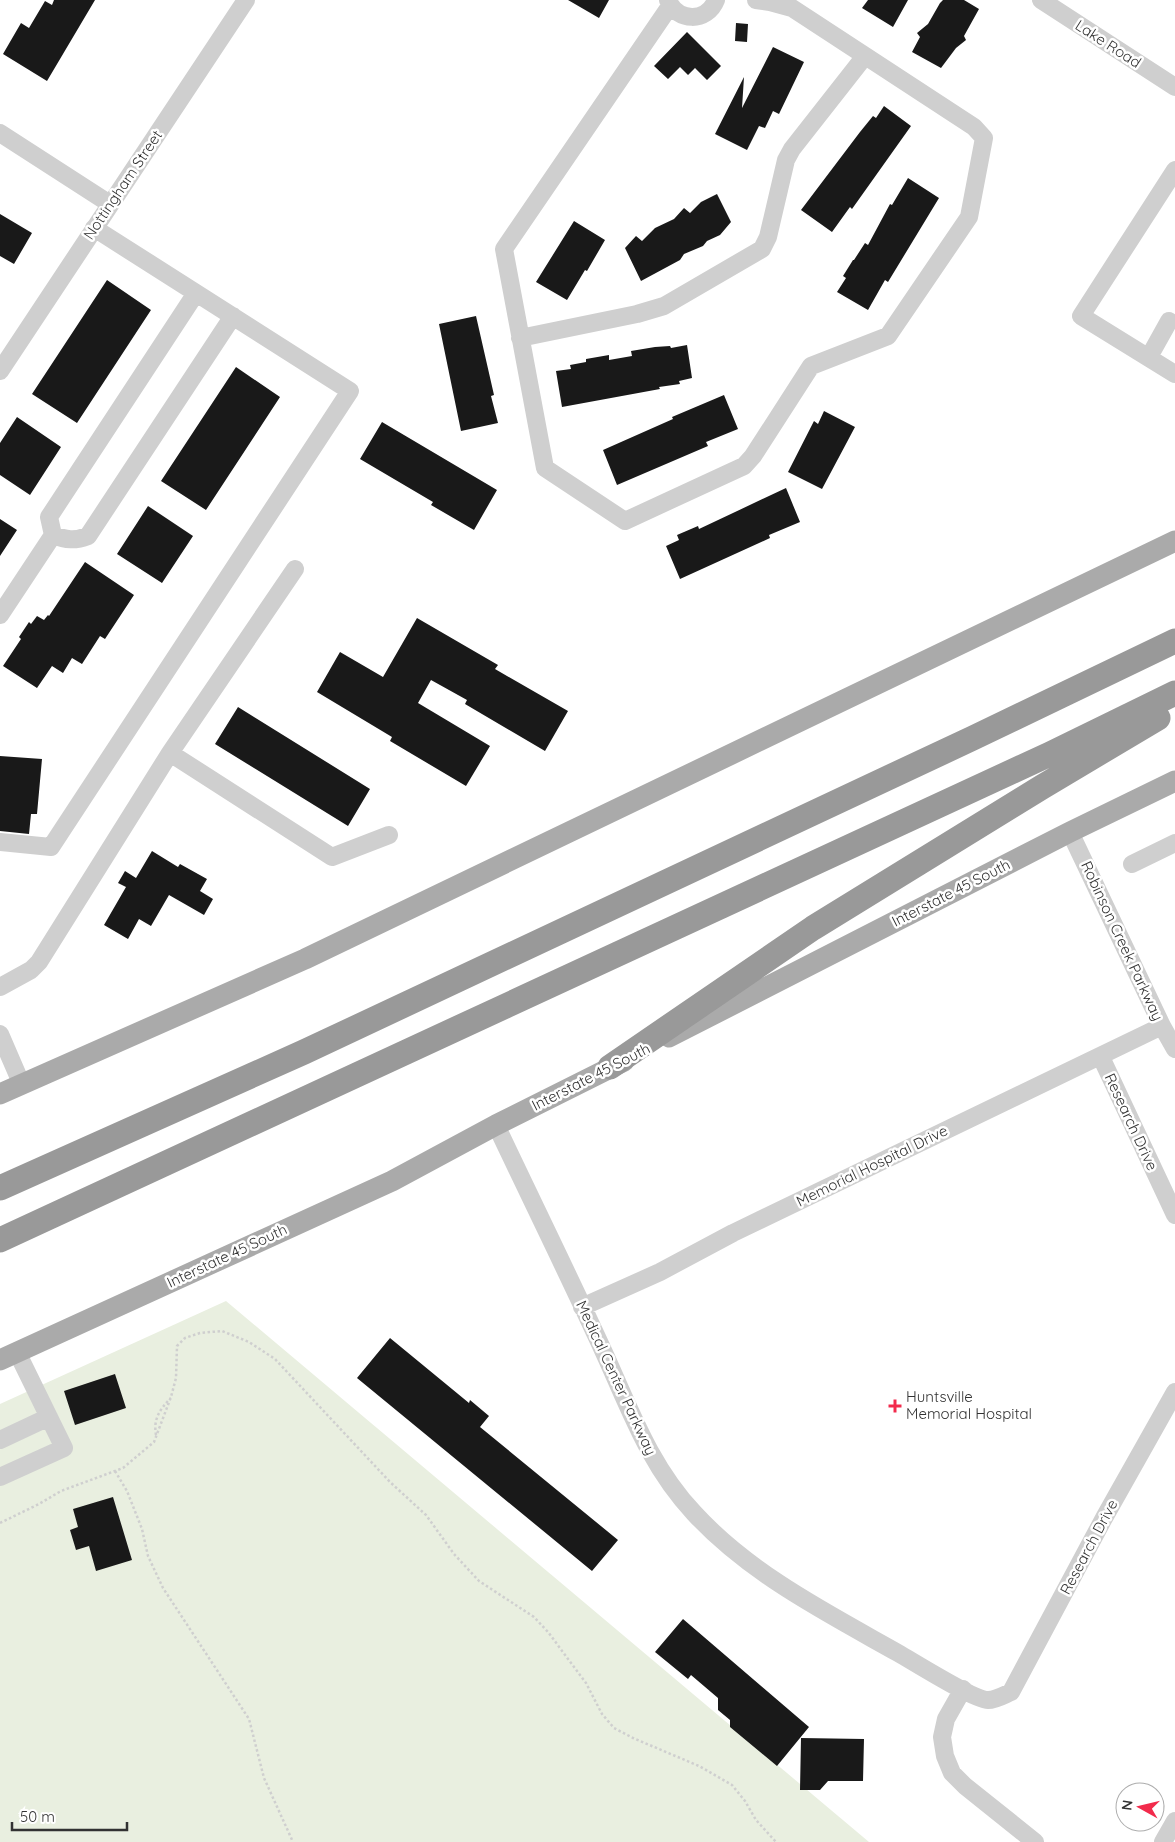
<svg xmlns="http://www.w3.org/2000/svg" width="1175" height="1842" font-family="Quicksand,sans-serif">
<rect width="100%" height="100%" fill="#fff"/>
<path fill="#e9efe0" d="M226,1301L869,1842H0V1404Z"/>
<path fill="#191919" d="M54,0H95L47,81L3,54L21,23L29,28L45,1L52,5Z
M568,0H609L599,18Z
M868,0H908L893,27L862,8Z
M943,0H964L979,9L964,36L966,40L956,48L941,68L912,52L920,37L917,33L928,24L940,3Z
M736,23L748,24L747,42L735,41Z
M687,32L721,66L707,80L695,68L688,75L680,67L668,79L654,66Z
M773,47L804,62L779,114L773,111L765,128L759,126L747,150L715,134L744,77L742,108Z
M884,106L911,126L852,209L850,207L832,232L801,210L860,132L873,116L876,118Z
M908,178L939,198L888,282L885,280L868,310L837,292L846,278L843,276L853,260H854L865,243L868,245L890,204L892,205Z
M717,194L731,222L720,235L707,241L703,246L684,254L680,260L641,281L625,248L636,236L642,241L655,228L674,219L684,208L690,213L701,202Z
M0,214L32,233L14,264L0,256Z
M574,221L605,240L587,271L585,270L567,300L536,282Z
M107,280L151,310L77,423L32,394Z
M476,316L494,395L491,396L498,423L461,431L439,324Z
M687,345L692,378L679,381L680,384L659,387L660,389L562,407L556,371L571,369L570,365L586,362V359L609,355V360L632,356L631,351L655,347L670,346L671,348Z
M236,367L280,397L206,510L161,481Z
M724,395L738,429L706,442L708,446L617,485L603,450L673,419L672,417Z
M824,411L855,427L822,489L788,472L814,421L818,424Z
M17,417L61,447L30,495L0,475V443Z
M382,422L497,490L474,530L431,505L433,502L360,459Z
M786,488L800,522L769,535L770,538L680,579L666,546L679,540L677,535L698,526L699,529Z
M148,506L193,536L162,583L117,554Z
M0,519L17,530L0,556Z
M85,562L134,595L105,639L100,636L82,664L72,658L63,673L52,666L37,688L3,666L21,639L19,637L29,622L31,624L37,616L44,620L48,615L49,616Z
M417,618L498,665L495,669L568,711L545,751L465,704L467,700L431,680L418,703L490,746L466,786L390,741L392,737L317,692L340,652L383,677Z
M238,707L370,789L348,826L215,744Z
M0,756L42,759L37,814H31L29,834L0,831Z
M152,851L178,867L180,864L207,879L200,891L213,899L204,915L169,895L151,926L139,919L128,939L104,925L126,887L118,883L125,871L136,878Z
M390,1338L469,1403L470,1400L489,1416L480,1427L618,1540L592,1571L357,1378Z
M115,1374L126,1408L75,1425L64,1391Z
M113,1497L132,1560L96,1571L89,1546L76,1550L70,1530L78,1527L73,1509Z
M683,1619L809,1727L777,1766L730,1727V1720L718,1710V1698L691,1675L688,1679L655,1652Z
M801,1738L864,1739L863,1781H828L820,1790H800Z"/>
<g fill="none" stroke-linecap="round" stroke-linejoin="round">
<path stroke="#cfcfcf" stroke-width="2.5" stroke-dasharray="2.5 2.5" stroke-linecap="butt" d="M156,1435C153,1419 160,1409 171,1398
M115,1471L127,1491L142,1529L148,1556L163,1588L249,1719L264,1778L293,1842
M0,1523L39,1504L61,1491L123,1468L154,1442L171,1397L176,1378L177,1346L185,1338L200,1333L222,1331L249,1342L275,1359L390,1482L426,1515L454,1554L479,1581L534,1617L548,1632L586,1683L602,1714L614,1728L633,1738L699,1766L732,1785L745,1801L756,1820L776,1842"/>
<path stroke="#cfcfcf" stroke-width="18" d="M668,0C677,22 707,23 716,0
M1041,0L1175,87
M670,6L504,249L545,468L625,521L744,466L753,456L811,366L888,336L969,217L984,138L974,127L792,8L770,2L756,0
M0,133L110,204
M1175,170L1081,316L1175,374
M196,293L49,517L53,535C66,540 75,541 88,536L233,316
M520,338L637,314L664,306L762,249L768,237L786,160L792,149L865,56
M1149,357L1169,321
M0,371L246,0
M0,615L53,535
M170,753L332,857L389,835
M1070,832L1162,1026L1175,1049
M0,842L51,847L350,391L94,228
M1132,864L1175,843
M0,987L31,970L39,962L170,753L295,569
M0,1034L22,1085
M1101,1057L1175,1215
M496,1125C531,1199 567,1272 601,1346C629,1406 648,1464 694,1513C750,1574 827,1613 898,1653C914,1662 974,1700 988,1700C996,1700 1004,1695 1011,1692L1104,1518L1175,1392
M582,1307L660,1272L733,1233L1162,1026
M0,1440L49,1417
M0,1477L64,1448L17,1352
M963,1689L946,1719L942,1737L945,1756L952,1773L965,1786L1035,1842
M1163,1842L1175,1821"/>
<path stroke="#aaa" stroke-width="21" d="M669,1037L1070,832L1175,781
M0,1094L305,959L1175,541
M0,1360L392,1181L496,1125L624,1061"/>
<path stroke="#999" stroke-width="25" d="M610,1067L813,928L1042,787L1158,718
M0,1188L304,1052L973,738L1175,641
M0,1240L1050,754L1175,693"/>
</g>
<path fill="#f22b4c" stroke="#fff" stroke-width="2" d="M892.5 1398.5h5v5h5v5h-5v5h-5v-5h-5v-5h5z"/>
<g text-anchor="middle" stroke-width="5" stroke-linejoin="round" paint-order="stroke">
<g font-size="15" fill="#323232" stroke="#fff">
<text transform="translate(1108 44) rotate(33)" y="5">Lake Road</text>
<text transform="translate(123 185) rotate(-56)" y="5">Nottingham Street</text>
<text transform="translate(951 893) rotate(-27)" y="5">Interstate 45 South</text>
<text transform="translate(1122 941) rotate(65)" y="5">Robinson Creek Parkway</text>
<text transform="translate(591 1077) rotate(-27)" y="5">Interstate 45 South</text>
<text transform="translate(1131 1122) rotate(65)" y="5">Research Drive</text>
<text transform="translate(872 1166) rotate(-26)" y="5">Memorial Hospital Drive</text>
<text transform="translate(227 1256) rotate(-25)" y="5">Interstate 45 South</text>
<text transform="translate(616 1378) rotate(65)" y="5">Medical Center Parkway</text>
<text transform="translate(1089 1547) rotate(-62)" y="5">Research Drive</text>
</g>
<g font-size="15" fill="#323232" stroke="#fff" text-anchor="start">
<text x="906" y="1402">Huntsville<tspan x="906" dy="17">Memorial Hospital</tspan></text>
</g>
</g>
<g transform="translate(1140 1807) rotate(278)"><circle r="24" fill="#ffffff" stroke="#adadad"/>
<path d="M0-4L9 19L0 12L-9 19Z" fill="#f22b4c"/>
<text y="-8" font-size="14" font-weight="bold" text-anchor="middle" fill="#323232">N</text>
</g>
<path d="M12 1822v8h115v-8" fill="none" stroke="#323232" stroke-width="2.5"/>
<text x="20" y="1822" font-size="15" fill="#323232" stroke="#ffffff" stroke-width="4" paint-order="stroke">50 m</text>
</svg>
